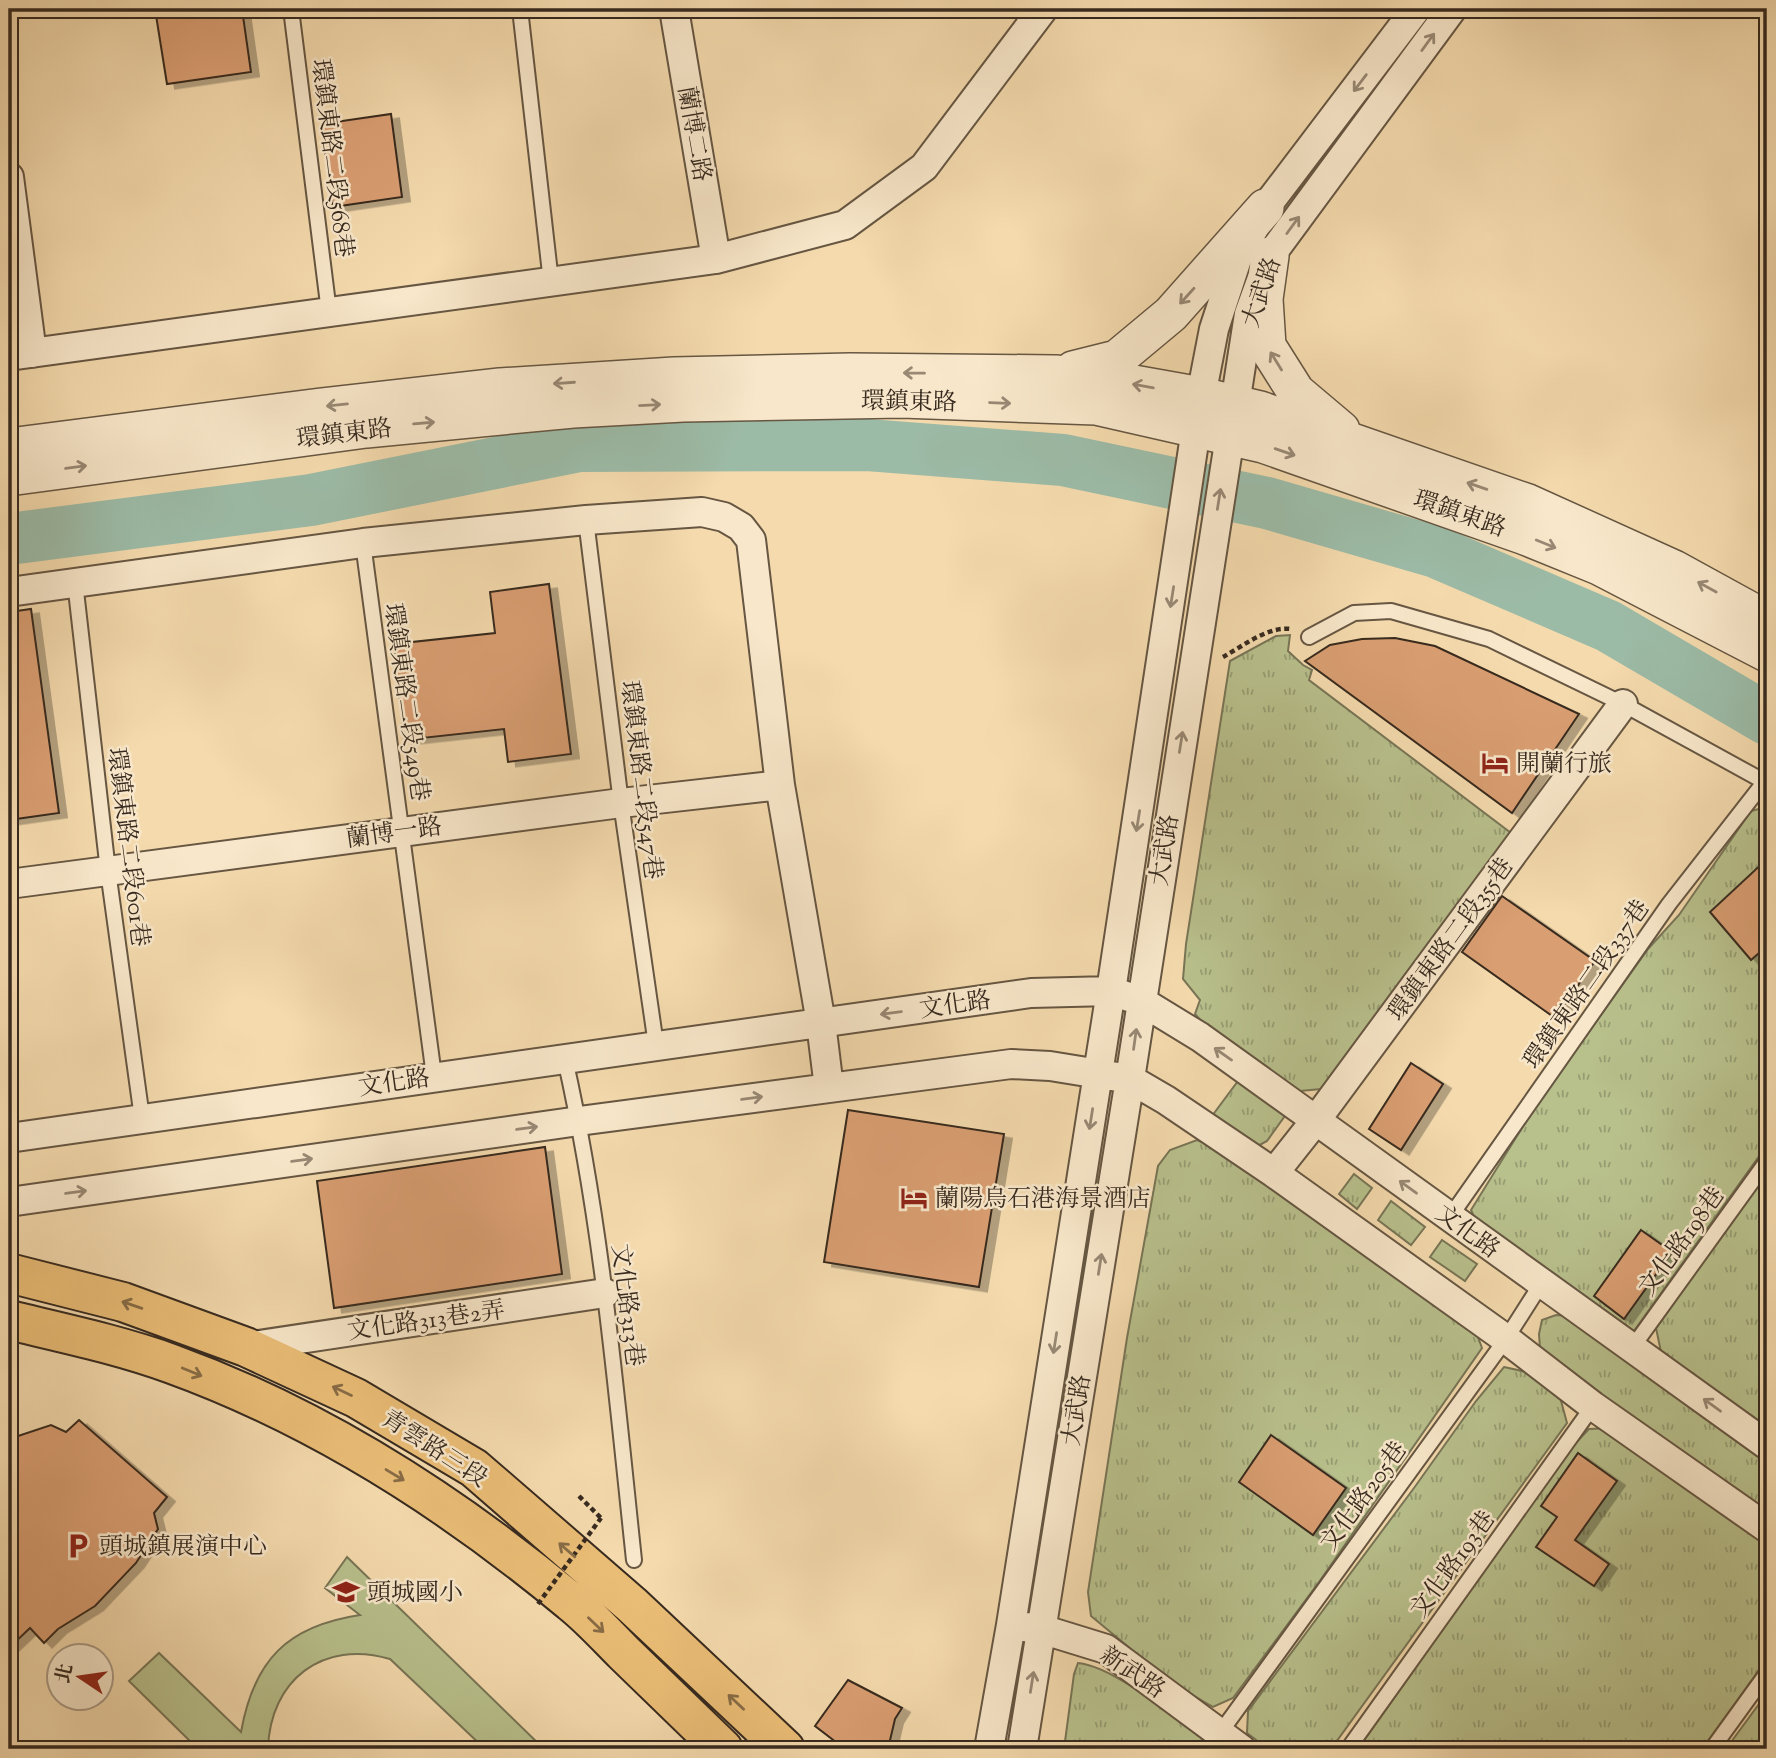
<svg xmlns="http://www.w3.org/2000/svg" width="1776" height="1758" font-family="'Sorts Mill Goudy','Noto Serif TC',serif">
<defs>
<pattern id="grass-tufts" width="24" height="20" patternUnits="userSpaceOnUse" patternTransform="scale(1.75)"><rect width="24" height="20" fill="#b8c08c"/><path d="M3 7l-1-3M5 7V3M7 7l1-3M15 17l-1-3M17 17v-4M19 17l1-3" fill="none" stroke="#969c72"/></pattern>
<filter id="shadow"><feDropShadow dx="8" dy="4.5" stdDeviation="0" flood-color="#0004"/></filter>
</defs>
<rect width="100%" height="100%" fill="#f4daad"/>
<filter id="stains"><feTurbulence type="fractalNoise" baseFrequency=".00286" numOctaves="4"/><feColorMatrix values="0 0 0 0 .2 0 0 0 0 .09 0 0 0 0 .02 0 0 0 .5 -.17"/></filter>
<radialGradient id="worn" r=".72"><stop offset=".6" stop-color="#630" stop-opacity="0"/><stop offset="1" stop-color="#630" stop-opacity=".3"/></radialGradient>
<path fill="url(#grass-tufts)" stroke="#787556" stroke-width="2" d="M1290,635L1288,651L1303,665L1312,670L1309,680L1511,833L1396,993L1321,1089L1300,1091L1283,1085L1204,1024L1195,1014L1200,1000L1183,979L1186,944L1230,661L1276,636Z
M1767,807V1145L1634,1331L1480,1230L1471,1210L1533,1110L1648,949L1679,915L1751,811Z
M1241,1077L1287,1113L1267,1141L1256,1147L1212,1116Z
M1197,1140L1217,1148L1475,1329L1482,1348L1319,1582L1233,1698L1213,1707L1172,1683L1091,1616L1088,1592L1127,1338L1158,1166L1170,1150Z
M1767,1173V1428L1662,1357L1656,1328Z
M1354,1174L1372,1188L1357,1209L1339,1194Z
M1391,1201L1425,1227L1411,1245L1378,1220Z
M1442,1240L1477,1264L1465,1281L1430,1257Z
M1556,1315L1569,1316L1767,1457V1514L1553,1361L1540,1348L1539,1334L1542,1320Z
M1504,1367L1531,1373L1560,1397L1567,1423L1331,1749H1268L1247,1733L1248,1711L1414,1488L1476,1401Z
M1611,1428L1662,1469L1767,1542V1659L1702,1749H1358L1569,1450L1589,1429Z
M1078,1663C1118,1667 1182,1725 1217,1749H1064L1074,1674Z
M1767,1693V1749H1726Z"/>
<path fill="#b8c08c" stroke="#787556" stroke-width="2" d="M347,1557L544,1749H485L390,1659C323,1639 270,1680 268,1749H198L129,1681L159,1653L241,1732C254,1660 287,1626 360,1615L325,1588Z"/>
<g fill="none" stroke-linecap="round" stroke-linejoin="round">
<path stroke="#9cbba7" stroke-width="52" d="M9,539L311,500L579,446L867,445L1063,460L1267,503L1436,552L1608,626L1767,719"/>
</g>
<path fill="#d99e72" stroke="#372a1f" stroke-width="2" filter="url(#shadow)" d="M155,9H242L251,72L167,84Z
M391,114L402,197L333,207L321,124Z
M549,584L571,754L508,762L504,729L404,740L394,644L495,633L490,592Z
M31,609L59,813L9,820V612Z
M1395,638L1435,646L1579,714L1512,813L1305,661L1330,645L1362,639Z
M1767,859V946L1751,960L1710,912Z
M1502,896L1595,961L1555,1018L1462,952Z
M1411,1063L1443,1084L1401,1150L1369,1129Z
M848,1110L1004,1134L979,1287L824,1262Z
M545,1147L562,1274L334,1308L317,1181Z
M1641,1230L1672,1252L1624,1319L1594,1296Z
M79,1420L167,1497L154,1513L158,1529L136,1563L95,1606L58,1629L44,1643L30,1628L9,1648V1439L51,1425L66,1432Z
M1271,1435L1346,1488L1313,1535L1239,1482Z
M1578,1453L1617,1481L1575,1540L1609,1564L1594,1586L1536,1547L1557,1517L1541,1506Z
M848,1680L902,1708L895,1719L888,1749H845L815,1726Z"/>
<g fill="none" stroke-linecap="round" stroke-linejoin="round">
<g stroke="#665642" stroke-width="18">
<path id="service" d="M291,9L329,312
M520,9L551,282
M586,520L621,803L656,1045
M363,543L434,1076
M75,582L108,871L142,1118
M1309,637L1354,613L1391,611L1489,639L1623,704L1767,783
M565,1059C602,1223 616,1392 634,1560
M1450,1217L1669,904L1765,781
M1632,1348L1767,1161
M1220,1733L1506,1339L1541,1284
M1348,1749L1593,1406
M1712,1749L1767,1673"/>
</g>
<g stroke="#665642" stroke-width="32">
<path id="minor" d="M674,9L716,259
M9,177L32,353
M9,356L716,259L845,225L924,167L1043,9
M9,592L363,543L586,520L702,512L724,517L741,527L751,540L780,785L821,1023L829,1088
M9,884L621,803L780,785
M9,1138L1031,993L1111,991L1141,1001L1200,1037L1767,1445
M1274,1173L1316,1120L1623,704
M9,1202L579,1121L1011,1064L1050,1066L1130,1079L1166,1100L1274,1173L1506,1339L1593,1406L1767,1528
M246,1347L605,1293
M1025,1627L1041,1629L1106,1649L1241,1749
M989,1749L1011,1625L1111,991L1201,396L1214,329L1237,259L1265,208L1416,9
M1022,1749L1130,1079L1249,314L1270,256L1452,9"/>
</g>
<g stroke="#665642" stroke-width="40">
<path id="tertiary" d="M1270,256L1264,299L1267,346L1296,392L1341,430
M1073,370L1117,359L1171,314L1265,208
M9,447L321,407L500,387L674,376L850,372L1055,374L1111,380L1201,396L1260,410L1528,503L1674,569L1767,620
M9,477L366,429L573,409L683,403L902,399L1096,406L1263,444L1525,536L1599,566L1767,653"/>
</g>
<g stroke="#372a1f" stroke-width="42">
<path id="primary" d="M9,1273L123,1302L246,1347L356,1398L474,1468L632,1605L785,1749
M9,1320C63,1333 120,1345 172,1364C318,1417 452,1503 571,1602C590,1617 607,1636 624,1653C657,1685 690,1717 723,1749"/>
</g>
<path stroke="#372a1f" stroke-width="4.5" stroke-dasharray="5 3.5" stroke-linecap="butt" d="M1223,657C1243,646 1268,626 1291,629
M579,1496L601,1518"/>
<use href="#service" stroke="#f8e7ca" stroke-width="14"/>
<use href="#minor" stroke="#f8e7ca" stroke-width="28"/>
<use href="#tertiary" stroke="#f8e7ca" stroke-width="37"/>
<use href="#primary" stroke="#eabd76" stroke-width="38"/>
<path stroke="#372a1f" stroke-width="4.5" stroke-dasharray="5 3.5" stroke-linecap="butt" d="M538,1604L601,1518"/>
</g>
<defs><path id="oneway-shaft" d="M-6 0H5M1.5-3L5.5 0L1.5 3" fill="none" stroke-width="1.6" stroke-linecap="round" stroke-linejoin="round" transform="scale(1.75)"/></defs>
<g stroke="#988874">
<use href="#oneway-shaft" transform="translate(1428 42) rotate(-54)"/>
<use href="#oneway-shaft" transform="translate(1360 83) rotate(127)"/>
<use href="#oneway-shaft" transform="translate(1293 225) rotate(-54)"/>
<use href="#oneway-shaft" transform="translate(1187 296) rotate(132)"/>
<use href="#oneway-shaft" transform="translate(1276 361) rotate(-122)"/>
<use href="#oneway-shaft" transform="translate(914 373) rotate(-179)"/>
<use href="#oneway-shaft" transform="translate(564 383) rotate(176)"/>
<use href="#oneway-shaft" transform="translate(1143 386) rotate(-170)"/>
<use href="#oneway-shaft" transform="translate(1000 403) rotate(2)"/>
<use href="#oneway-shaft" transform="translate(337 405) rotate(174)"/>
<use href="#oneway-shaft" transform="translate(650 405) rotate(-3)"/>
<use href="#oneway-shaft" transform="translate(424 423) rotate(-5)"/>
<use href="#oneway-shaft" transform="translate(1285 452) rotate(19)"/>
<use href="#oneway-shaft" transform="translate(76 467) rotate(-8)"/>
<use href="#oneway-shaft" transform="translate(1477 486) rotate(-161)"/>
<use href="#oneway-shaft" transform="translate(1219 499) rotate(-81)"/>
<use href="#oneway-shaft" transform="translate(1546 544) rotate(22)"/>
<use href="#oneway-shaft" transform="translate(1707 587) rotate(-151)"/>
<use href="#oneway-shaft" transform="translate(1172 597) rotate(99)"/>
<use href="#oneway-shaft" transform="translate(1181 742) rotate(-81)"/>
<use href="#oneway-shaft" transform="translate(1138 821) rotate(99)"/>
<use href="#oneway-shaft" transform="translate(891 1013) rotate(172)"/>
<use href="#oneway-shaft" transform="translate(1135 1039) rotate(-82)"/>
<use href="#oneway-shaft" transform="translate(1223 1054) rotate(-145)"/>
<use href="#oneway-shaft" transform="translate(752 1098) rotate(-8)"/>
<use href="#oneway-shaft" transform="translate(1091 1119) rotate(99)"/>
<use href="#oneway-shaft" transform="translate(527 1128) rotate(-8)"/>
<use href="#oneway-shaft" transform="translate(302 1160) rotate(-8)"/>
<use href="#oneway-shaft" transform="translate(1408 1187) rotate(-144)"/>
<use href="#oneway-shaft" transform="translate(76 1192) rotate(-8)"/>
<use href="#oneway-shaft" transform="translate(1100 1264) rotate(-81)"/>
<use href="#oneway-shaft" transform="translate(1055 1343) rotate(99)"/>
<use href="#oneway-shaft" transform="translate(1712 1405) rotate(-144)"/>
<use href="#oneway-shaft" transform="translate(1032 1682) rotate(-81)"/>
</g>
<g stroke="#886c46">
<use href="#oneway-shaft" transform="translate(132 1305) rotate(-161)"/>
<use href="#oneway-shaft" transform="translate(192 1372) rotate(22)"/>
<use href="#oneway-shaft" transform="translate(342 1391) rotate(-155)"/>
<use href="#oneway-shaft" transform="translate(395 1475) rotate(31)"/>
<use href="#oneway-shaft" transform="translate(567 1550) rotate(-139)"/>
<use href="#oneway-shaft" transform="translate(596 1625) rotate(44)"/>
<use href="#oneway-shaft" transform="translate(736 1702) rotate(-137)"/>
</g>
<defs>
<g id="hotel-bare" transform="scale(2.1)"><path d="M-6-4.5h1.5V1H6V5H4.5V3h-9V5H-6ZM-4 0a1.8 1.8 0 1 1 3.6 0ZM.5 0V-2.5h3Q6-2.5 6 0Z" fill="#8f2418" stroke="#f8e7ca" stroke-width="2.5" paint-order="stroke"/></g>
<g id="parking-bare" transform="scale(2.1)"><path d="M-3.5-5.5H1a3.5 3.5 0 0 1 0 7H-1V5.5H-3.5ZM-1-3.4V-.6H.8a1.4 1.4 0 0 0 0-2.8Z" fill="#8f2418" stroke="#f8e7ca" stroke-width="2.5" paint-order="stroke"/></g>
<g id="school-bare" transform="scale(2.1)"><path d="M0-5L7-2L0 1L-7-2ZM-4 1L0 2.5L4 1V4Q0 6-4 4Z" fill="#8f2418" stroke="#f8e7ca" stroke-width="2.5" paint-order="stroke"/></g>
</defs>
<g fill-rule="evenodd">
<use href="#hotel-bare" x="1495" y="763"/>
<use href="#hotel-bare" x="914" y="1198"/>
<use href="#parking-bare" x="78" y="1546"/>
<use href="#school-bare" x="346" y="1592"/>
</g>
<g text-anchor="middle" stroke-width="5" stroke-linejoin="round" paint-order="stroke">
<g font-size="24" fill="#372a1f" stroke="#f8e7ca">
<text transform="translate(695 134) rotate(80)" y="8">蘭博二路</text>
<text transform="translate(333 158) rotate(83)" y="8">環鎮東路二段568巷</text>
<text transform="translate(1261 292) rotate(-71)" y="8">大武路</text>
<text transform="translate(909 401) rotate(1)" y="8">環鎮東路</text>
<text transform="translate(344 433) rotate(-7)" y="8">環鎮東路</text>
<text transform="translate(1460 513) rotate(19)" y="8">環鎮東路</text>
<text transform="translate(407 702) rotate(82)" y="8">環鎮東路二段549巷</text>
<text transform="translate(642 780) rotate(83)" y="8">環鎮東路二段547巷</text>
<text transform="translate(394 832) rotate(-8)" y="8">蘭博一路</text>
<text transform="translate(129 847) rotate(83)" y="8">環鎮東路二段601巷</text>
<text transform="translate(1164 850) rotate(-81)" y="8">大武路</text>
<text transform="translate(1450 939) rotate(-54)" y="8">環鎮東路二段355巷</text>
<text transform="translate(1586 984) rotate(-55)" y="8">環鎮東路二段337巷</text>
<text transform="translate(955 1004) rotate(-8)" y="8">文化路</text>
<text transform="translate(394 1082) rotate(-8)" y="8">文化路</text>
<text transform="translate(1468 1231) rotate(36)" y="8">文化路</text>
<text transform="translate(1681 1241) rotate(-54)" y="8">文化路198巷</text>
<text transform="translate(628 1305) rotate(83)" y="8">文化路313巷</text>
<text transform="translate(426 1320) rotate(-8)" y="8">文化路313巷2弄</text>
<text transform="translate(1076 1410) rotate(-81)" y="8">大武路</text>
<text transform="translate(435 1448) rotate(33)" y="8">青雲路三段</text>
<text transform="translate(1363 1496) rotate(-54)" y="8">文化路205巷</text>
<text transform="translate(1452 1564) rotate(-54)" y="8">文化路193巷</text>
<text transform="translate(1133 1672) rotate(34)" y="8">新武路</text>
</g>
<g font-size="24" fill="#372a1f" stroke="#f8e7ca" text-anchor="start">
<text x="1516" y="771">開蘭行旅</text>
<text x="935" y="1206">蘭陽烏石港海景酒店</text>
<text x="99" y="1554">頭城鎮展演中心</text>
<text x="367" y="1600">頭城國小</text>
</g>
</g>
<rect width="1776" height="1758" fill="none" stroke="#f4daad" stroke-width="35"/>
<rect x="10" y="10" width="1755" height="1737" fill="none" stroke="#372a1f" stroke-width="3.5"/>
<rect x="18" y="18" width="1741" height="1723" fill="none" stroke="#372a1f" stroke-width="2"/>
<g transform="translate(80 1677) rotate(283)"><circle r="33" fill="#f8e7ca" stroke="#ab9b86" stroke-width="2"/>
<path d="M0-5L12 26L0 18L-12 26Z" fill="#8f2418"/>
<text y="-10" font-size="19" font-weight="bold" text-anchor="middle" fill="#372a1f">北</text>
</g>
<rect width="100%" height="100%" filter="url(#stains)"/>
<rect width="100%" height="100%" fill="url(#worn)"/>
</svg>
